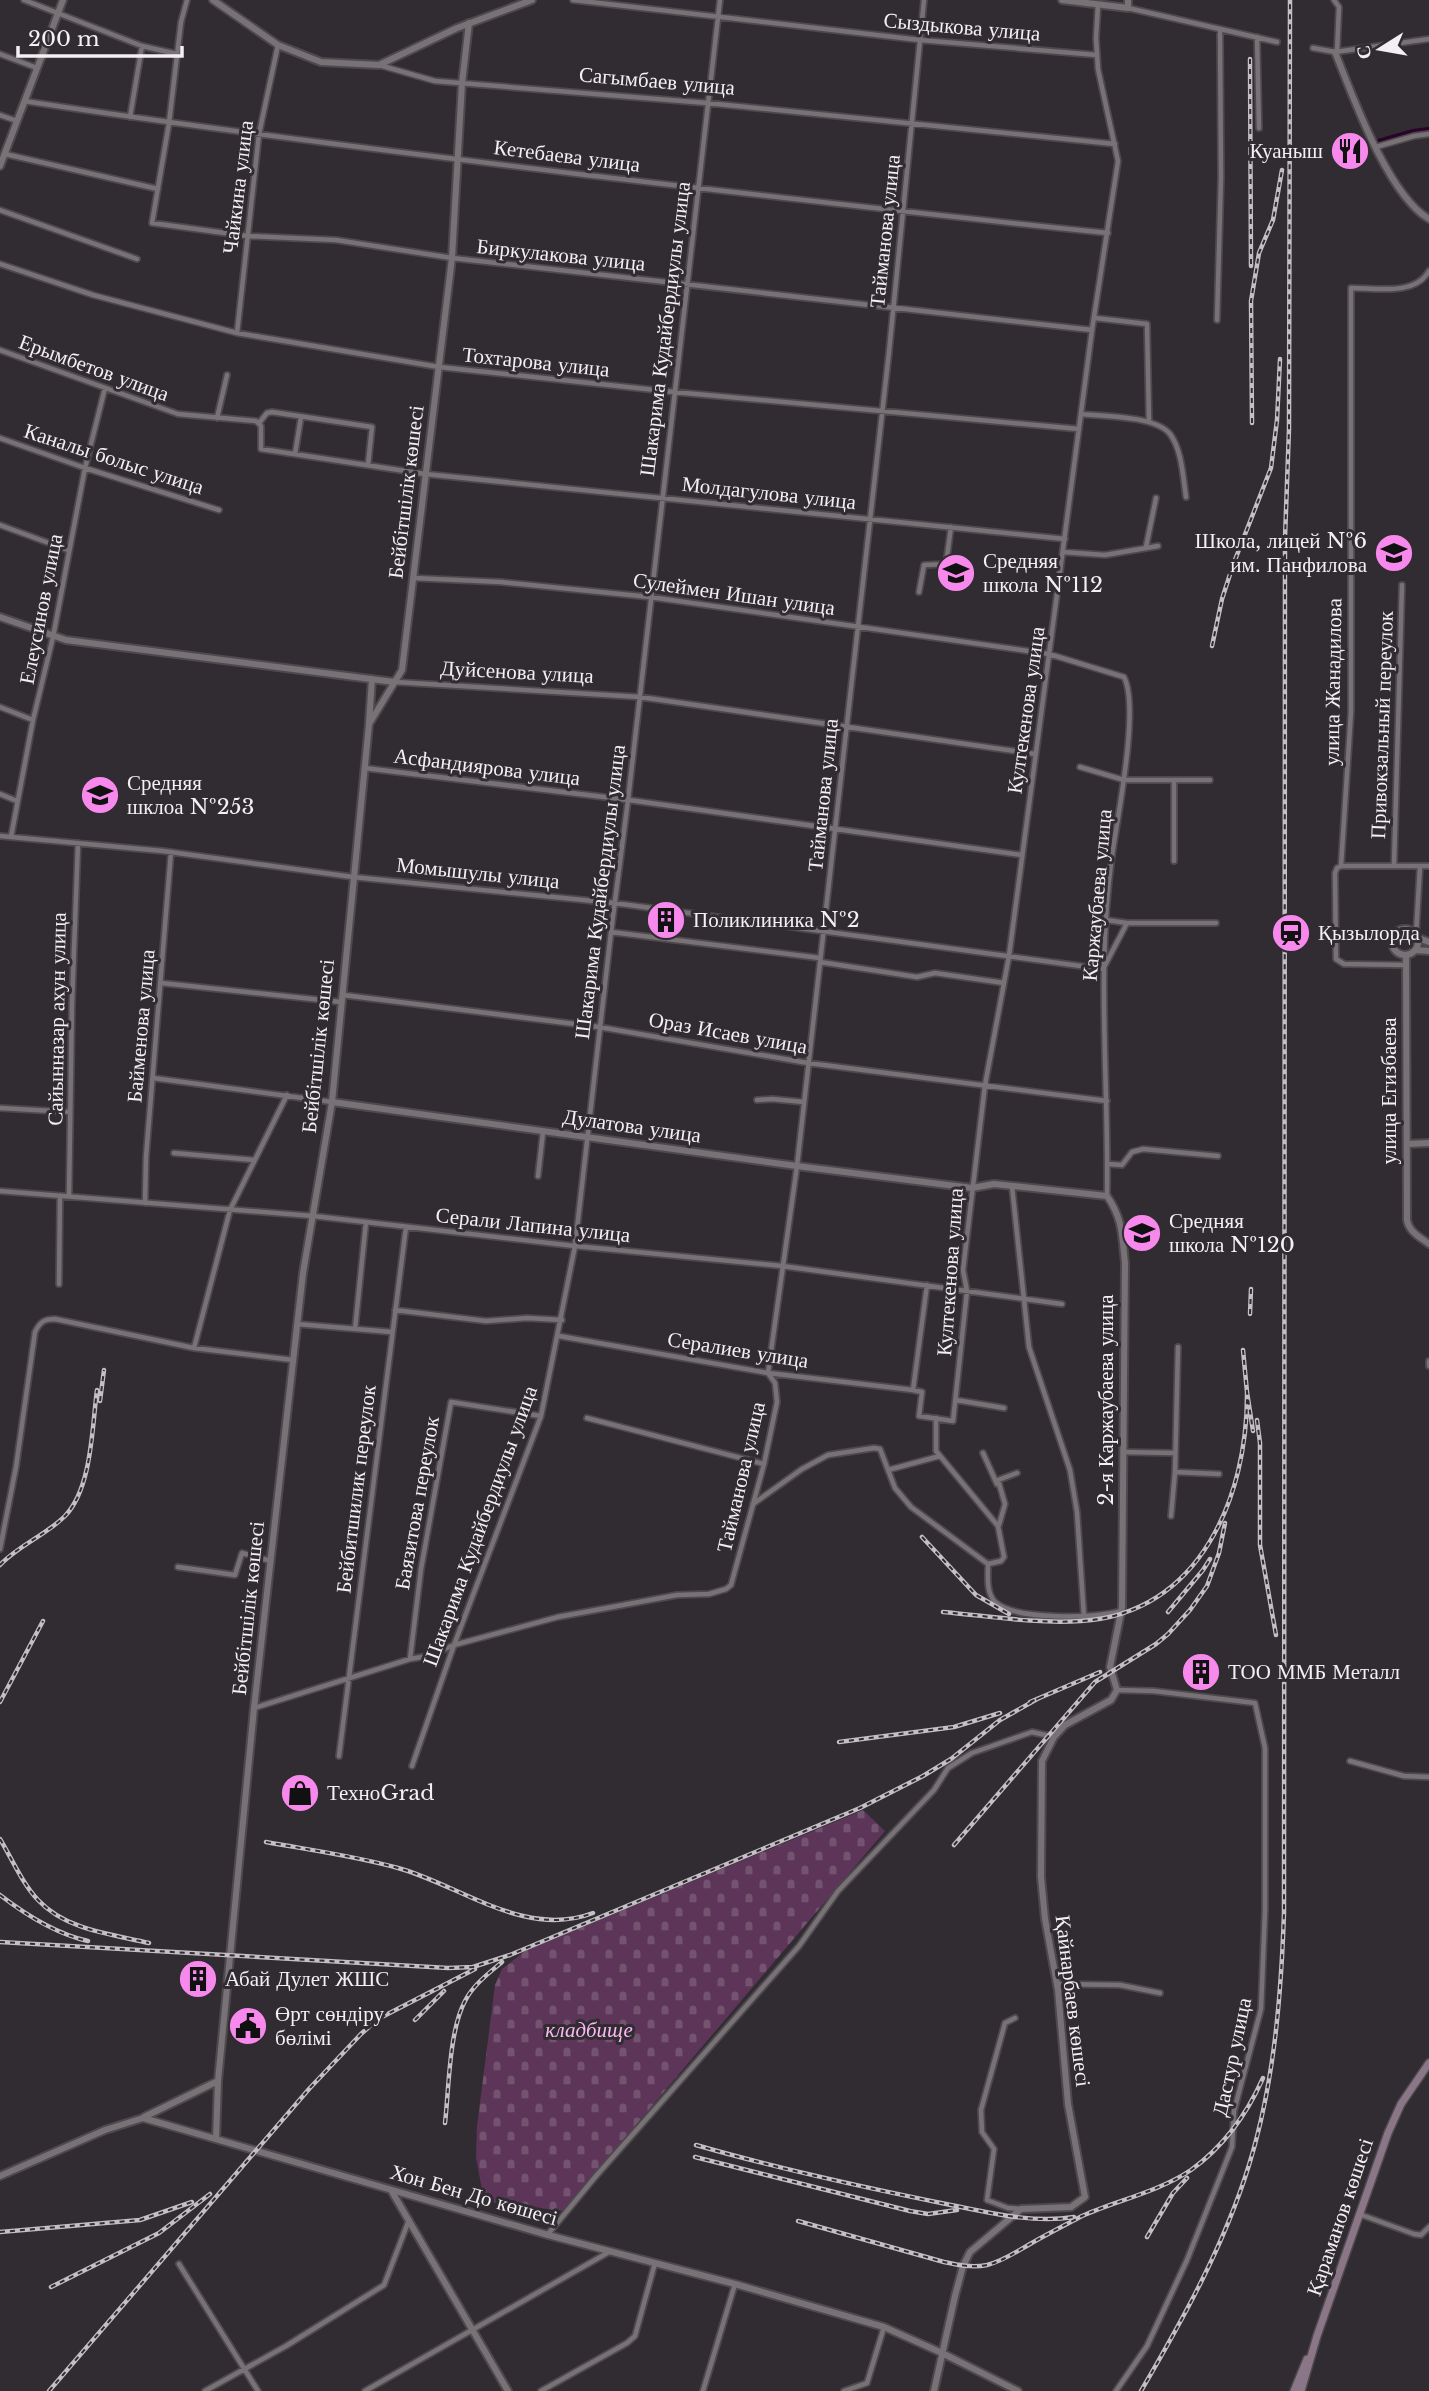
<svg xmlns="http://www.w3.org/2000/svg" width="1429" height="2391" font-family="'Libre Baskerville',serif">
<defs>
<pattern id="cemetery-stones" width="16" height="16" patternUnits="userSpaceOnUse" patternTransform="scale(1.75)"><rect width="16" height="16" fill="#5c3558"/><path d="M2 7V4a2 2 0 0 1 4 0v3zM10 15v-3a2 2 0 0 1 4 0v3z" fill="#745370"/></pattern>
</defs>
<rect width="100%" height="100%" fill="#312c31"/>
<path fill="url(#cemetery-stones)" d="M863,1810L885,1831L563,2211L484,2201L476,2157L477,2126L495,1985L502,1969L525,1951Z"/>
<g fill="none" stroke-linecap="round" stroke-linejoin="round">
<path stroke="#2c0229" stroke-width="10" d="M1378,144L1413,134L1429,132"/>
<g stroke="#4d494d" stroke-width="8">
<path id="minor" d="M24,0L142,46L177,54
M187,0L181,22L169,123L152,223L247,236L336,240L452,258L1092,330
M573,0L920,40L1097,55
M1334,0L1339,7L1337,52
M1128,8L1277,42
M1257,37L1259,128
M1313,48L1335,52L1429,39
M0,54L37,68
M379,65L435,81L707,103L1115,144
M24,101C214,130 405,153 595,176C766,196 937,216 1108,233
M0,115L17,121
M130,117L142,46
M1376,147L1414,136L1429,134
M5,154L158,189
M0,210L137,259
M0,264L93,295L237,333L439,367L674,392L1079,429
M1095,318L1147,324L1149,422
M1217,320L1221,177L1220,29
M237,333L259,134L278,45
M0,350L178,414L256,421L261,426V449L425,474L1065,539
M1081,414C1103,416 1156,416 1170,434C1182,450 1183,477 1186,497
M217,418L227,375
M259,423L267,413L272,412L372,427L368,465
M0,438L85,468L219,510
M295,454L301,417
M0,525L68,550
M1146,547L1156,498
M1063,552L1105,555L1158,546
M413,578L501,582L650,597L1049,654L1124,677C1140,708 1117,819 1112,856C1096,969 1109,1083 1107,1196
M919,592L924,565L946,564L951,527
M395,682L640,697L1035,754
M0,707L33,720
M1080,767L1124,780H1210
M364,768L629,800L1022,855
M1174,782V861
M0,794L17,801
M0,836L163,851L353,877L614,903L1103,969L1127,923H1216
M11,837L33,720L53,637L85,468L105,388
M1341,866L1351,712V288C1376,288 1415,296 1429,271
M1341,866L1337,868L1335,873L1336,959L1344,964L1405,965
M1341,866H1429
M1394,866L1402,585
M1106,920L1127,923
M611,932L820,958
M1416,935L1420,866
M820,962L917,977L935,973L1004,983
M161,983L341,1002
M343,995L599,1027L808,1063L1107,1101
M153,1078L332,1102
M757,1100L772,1099L804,1102
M0,1108L70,1112
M174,1153L254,1160
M1108,1164L1122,1165L1132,1152L1143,1149L1218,1156
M538,1176L543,1132
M1012,1186L1029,1347L1070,1470L1077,1512L1084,1617
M0,1191L313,1216L575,1246L782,1266L1062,1304
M69,1196L72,1003L78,843
M145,1203L146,1157L171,852
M59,1284L60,1196
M395,1310L486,1321L527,1318L562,1320
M297,1324L392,1332
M355,1329L366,1222
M559,1336L768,1373L913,1390L922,1392L919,1416L953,1421L967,1291L963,1270L985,1085L1009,956L1092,330L1118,161L1098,69L1096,38L1098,5
M194,1348L230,1210L287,1095
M1429,1361V1366
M913,1390L927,1285
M956,1400L1004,1408
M587,1418L764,1464
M1123,1452L1175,1453
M983,1453L997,1484
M888,1470L940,1456
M1175,1472L1219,1474
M753,1504L802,1469L828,1455L874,1448L880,1449L895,1488L911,1507L988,1564L1001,1561L1004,1557L998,1526L936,1451V1418
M1171,1516L1175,1472L1178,1347
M999,1525L1005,1504L998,1480L1017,1473
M0,1549L16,1467L35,1332C40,1322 44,1319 55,1319L194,1348L293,1360
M988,1564C988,1577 986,1592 995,1602C1014,1620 1096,1619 1121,1611
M178,1567L235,1575L242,1553L271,1561
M410,1659L421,1569L451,1402L541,1416
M254,1708L410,1659L428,1656L454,1645L558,1617L677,1595L709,1594L726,1589L731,1585L764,1464L777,1402L775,1383L768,1373L797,1166L889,352L924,0
M339,1756L406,1227
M1350,1761L1404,1776L1429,1777
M412,1766L454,1645L541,1416L575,1246L611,932L628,800L720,0
M1057,1984L1120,1985L1160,1993
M1015,2018L1005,2023L981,2110L982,2132L994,2149L987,2200L1008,2208L1020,2209
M1359,2214L1414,2234L1421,2235L1429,2227
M548,2234L596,2176L799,1946L838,1891L934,1790L948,1768L972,1753L1032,1732L1054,1737
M179,2264L258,2391
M205,2391L286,2346L384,2285L409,2220
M365,2391L609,2252
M541,2391L627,2343L635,2336L655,2263
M703,2391L735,2284
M844,2391L867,2383L884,2327
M1116,2391L1147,2346L1187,2260L1232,2147L1234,2111L1261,2009L1265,1911V1748L1255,1703L1154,1691L1117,1690"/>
</g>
<g stroke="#4d494d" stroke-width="10">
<path id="tertiary" d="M213,0L278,45L321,62L379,65L457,28L532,0
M1062,0L1128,8V0
M1335,52C1353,97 1388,195 1429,219
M0,166L63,0
M0,617L66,640L394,682
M369,723L372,679
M1392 942a13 13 0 1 1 26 0a13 13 0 1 1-26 0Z
M1418,938L1429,942
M1415,950L1429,951
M1406,955L1407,1220C1409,1232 1420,1237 1429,1244
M332,1102L797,1166L972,1188L994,1184L1107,1196C1123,1219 1122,1236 1125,1263L1122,1607L1110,1667L1117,1690L1111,1700L1065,1725L1054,1737L1042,1761L1041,1877L1045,1919L1058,1990L1068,2104L1085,2197L1071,2207L1021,2209L970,2252L963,2266L955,2296L934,2391
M1407,1144L1429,1143
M144,2117L218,2081
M216,2139L218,2081L254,1708L303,1273L332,1102L369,724L402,670L452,258L462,83L469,23
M0,2176L105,2130L143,2118L548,2235L735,2284L884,2327L942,2353L1018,2391
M391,2190L508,2391"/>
</g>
<g stroke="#4d494d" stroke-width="10">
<path id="secondary" d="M1294,2391L1307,2359
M1301,2391L1317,2336L1388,2133L1401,2104L1429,2063"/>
</g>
<use href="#minor" stroke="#787277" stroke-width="4.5"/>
<use href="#tertiary" stroke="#787277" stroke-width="6"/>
<use href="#secondary" stroke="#8b7688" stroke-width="7"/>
<g stroke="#c4bfc4" stroke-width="4.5">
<path id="rail" d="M1250,59L1251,266
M1252,423L1251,301L1259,253L1273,220L1282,170
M1212,646L1222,599L1233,565L1271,468L1277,420L1280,359
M1250,1314L1251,1289
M1243,1350L1247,1392
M100,1401L104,1370
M1257,1420L1260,1443V1545L1276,1635
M922,1537L976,1595L1009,1614
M0,1565C19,1545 46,1535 65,1516C92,1488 92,1427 97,1390
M943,1612C988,1616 1036,1624 1081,1621C1200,1614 1248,1496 1247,1392L1253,1431
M1168,1612L1203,1570L1210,1559
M0,1702L43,1621
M1030,1702L1100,1672
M839,1742L954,1727L1000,1713
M0,1839C12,1859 22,1883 38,1900C66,1930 111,1934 149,1943
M266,1842C310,1850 355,1856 398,1868C460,1885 525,1939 593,1913
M954,1845L1095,1682L1156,1644L1168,1634L1190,1610L1207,1586L1219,1553L1225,1523
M0,1895C26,1915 56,1934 88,1941
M0,1942L448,1968L473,1967L510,1955L860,1808L923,1776L951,1759L1000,1720L1039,1698
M415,2020L444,1991
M445,2123C449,2088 449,2031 465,2001C473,1985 489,1973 502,1962
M696,2145C779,2169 862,2187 946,2204C987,2212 1032,2224 1074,2217
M695,2157L910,2211L928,2214L957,2210
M798,2221L944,2262C958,2265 972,2268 987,2265C1003,2261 1016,2252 1030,2244C1047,2234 1065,2225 1082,2216C1118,2200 1158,2192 1191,2170C1223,2147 1247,2114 1263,2078
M0,2232L140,2220L192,2202
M1147,2237L1173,2193L1187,2178
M51,2287L159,2233L210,2194
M49,2391L309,2089L361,2034L378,2019L475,1969
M1141,2391C1183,2319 1224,2246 1249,2165C1274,2084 1281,1998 1284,1913L1285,538L1289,429L1290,0"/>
</g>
<use href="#rail" stroke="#312c31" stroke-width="2" stroke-dasharray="5" stroke-linecap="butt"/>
</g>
<defs>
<g id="restaurant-disc" transform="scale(2.0125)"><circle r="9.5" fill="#f788ec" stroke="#312c31"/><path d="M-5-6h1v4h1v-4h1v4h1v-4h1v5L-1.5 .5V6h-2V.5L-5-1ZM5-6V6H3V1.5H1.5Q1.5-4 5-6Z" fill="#111"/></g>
<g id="school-disc" transform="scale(2.0125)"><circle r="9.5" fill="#f788ec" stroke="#312c31"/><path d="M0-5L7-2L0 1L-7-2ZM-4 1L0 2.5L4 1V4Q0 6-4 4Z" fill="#111"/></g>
<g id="building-disc" transform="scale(2.0125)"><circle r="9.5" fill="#f788ec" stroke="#312c31"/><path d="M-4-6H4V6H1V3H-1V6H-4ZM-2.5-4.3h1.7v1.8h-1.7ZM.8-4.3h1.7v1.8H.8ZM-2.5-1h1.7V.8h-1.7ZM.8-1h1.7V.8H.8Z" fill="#111"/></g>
<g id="station-disc" transform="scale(2.0125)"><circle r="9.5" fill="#f788ec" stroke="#312c31"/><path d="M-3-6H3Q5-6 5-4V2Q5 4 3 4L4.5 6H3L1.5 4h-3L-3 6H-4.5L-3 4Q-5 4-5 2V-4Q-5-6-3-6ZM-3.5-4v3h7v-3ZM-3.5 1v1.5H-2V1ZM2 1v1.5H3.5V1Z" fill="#111"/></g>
<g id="shop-disc" transform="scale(2.0125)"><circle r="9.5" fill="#f788ec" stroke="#312c31"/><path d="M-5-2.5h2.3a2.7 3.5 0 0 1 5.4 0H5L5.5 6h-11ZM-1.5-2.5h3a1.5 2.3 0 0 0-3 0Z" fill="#111"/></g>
<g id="civic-disc" transform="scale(2.0125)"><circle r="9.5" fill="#f788ec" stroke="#312c31"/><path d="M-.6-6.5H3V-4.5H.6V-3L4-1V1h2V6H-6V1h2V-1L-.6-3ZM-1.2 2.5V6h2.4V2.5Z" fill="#111"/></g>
</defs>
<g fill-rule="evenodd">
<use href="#restaurant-disc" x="1350" y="151"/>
<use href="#school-disc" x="1394" y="553"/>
<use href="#school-disc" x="956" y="573"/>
<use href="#school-disc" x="100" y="795"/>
<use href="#building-disc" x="666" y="920"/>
<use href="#station-disc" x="1291" y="933"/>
<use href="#school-disc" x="1142" y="1233"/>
<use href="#building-disc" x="1201" y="1672"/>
<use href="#shop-disc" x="300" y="1793"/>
<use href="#building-disc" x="198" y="1979"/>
<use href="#civic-disc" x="248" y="2026"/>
</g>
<g text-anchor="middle" stroke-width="6" stroke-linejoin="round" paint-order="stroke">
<g font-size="21" fill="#f3eff3" stroke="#312c31">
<text transform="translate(962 27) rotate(5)" y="7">Сыздыкова улица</text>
<text transform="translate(657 81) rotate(5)" y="7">Сагымбаев улица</text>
<text transform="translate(567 156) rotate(7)" y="7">Кетебаева улица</text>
<text transform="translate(238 187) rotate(-83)" y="7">Чайкина улица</text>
<text transform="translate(885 231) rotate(-84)" y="7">Тайманова улица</text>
<text transform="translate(561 255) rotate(6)" y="7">Биркулакова улица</text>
<text transform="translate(665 329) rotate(-83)" y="7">Шакарима Кудайбердиулы улица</text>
<text transform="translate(536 362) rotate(6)" y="7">Тохтарова улица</text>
<text transform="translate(94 368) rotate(20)" y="7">Ерымбетов улица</text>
<text transform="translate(114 459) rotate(18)" y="7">Каналы болыс улица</text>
<text transform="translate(406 492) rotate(-83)" y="7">Бейбітшілік көшесі</text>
<text transform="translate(769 493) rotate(6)" y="7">Молдагулова улица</text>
<text transform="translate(734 594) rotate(8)" y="7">Сулеймен Ишан улица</text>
<text transform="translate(41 609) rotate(-79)" y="7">Елеусинов улица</text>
<text transform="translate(517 672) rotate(3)" y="7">Дуйсенова улица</text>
<text transform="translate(1333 682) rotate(-89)" y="7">улица Жанадилова</text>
<text transform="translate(1026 710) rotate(-82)" y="7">Култекенова улица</text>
<text transform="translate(1382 725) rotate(-88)" y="7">Привокзальный переулок</text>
<text transform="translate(487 767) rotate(7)" y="7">Асфандиярова улица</text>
<text transform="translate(823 795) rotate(-84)" y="7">Тайманова улица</text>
<text transform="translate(478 873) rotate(6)" y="7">Момышулы улица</text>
<text transform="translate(600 892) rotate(-83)" y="7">Шакарима Кудайбердиулы улица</text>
<text transform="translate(1097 895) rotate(-85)" y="7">Каржаубаева улица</text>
<text transform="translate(57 1019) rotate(-89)" y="7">Сайынназар ахун улица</text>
<text transform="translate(141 1026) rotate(-85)" y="7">Байменова улица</text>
<text transform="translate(728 1033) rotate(10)" y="7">Ораз Исаев улица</text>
<text transform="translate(318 1046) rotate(-84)" y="7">Бейбітшілік көшесі</text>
<text transform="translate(1389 1091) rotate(-90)" y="7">улица Егизбаева</text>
<text transform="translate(632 1126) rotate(8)" y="7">Дулатова улица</text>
<text transform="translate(533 1225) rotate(6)" y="7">Серали Лапина улица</text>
<text transform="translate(950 1272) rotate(-86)" y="7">Култекенова улица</text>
<text transform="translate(738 1350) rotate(9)" y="7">Сералиев улица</text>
<text transform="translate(1106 1400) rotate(-90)" y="7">2-я Каржаубаева улица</text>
<text transform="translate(741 1477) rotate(-77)" y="7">Тайманова улица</text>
<text transform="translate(356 1489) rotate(-83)" y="7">Бейбитшилик переулок</text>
<text transform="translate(417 1503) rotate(-80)" y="7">Баязитова переулок</text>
<text transform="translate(480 1526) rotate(-70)" y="7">Шакарима Кудайбердиулы улица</text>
<text transform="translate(248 1608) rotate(-84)" y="7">Бейбітшілік көшесі</text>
<text transform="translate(1073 2001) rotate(83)" y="7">Қайнарбаев көшесі</text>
<text transform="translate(1232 2057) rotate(-78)" y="7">Дастур улица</text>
<text transform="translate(474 2195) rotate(16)" y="7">Хон Бен До көшесі</text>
<text transform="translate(1340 2217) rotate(-71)" y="7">Қараманов көшесі</text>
</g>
<g font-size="21" fill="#f3eff3" stroke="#312c31" text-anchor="start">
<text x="1323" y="158" text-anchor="end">Куаныш</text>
<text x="1367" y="548" text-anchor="end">Школа, лицей №6<tspan x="1367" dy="24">им. Панфилова</tspan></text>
<text x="983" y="568">Средняя<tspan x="983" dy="24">школа №112</tspan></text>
<text x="127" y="790">Средняя<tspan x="127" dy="24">шклоа №253</tspan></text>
<text x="693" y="927">Поликлиника №2</text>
<text x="1318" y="940">Қызылорда</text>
<text x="1169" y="1228">Средняя<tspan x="1169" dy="24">школа №120</tspan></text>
<text x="1228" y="1679">ТОО ММБ Металл</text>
<text x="327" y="1800">ТехноGrad</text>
<text x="225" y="1986">Абай Дулет ЖШС</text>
<text x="275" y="2021">Өрт сөндіру<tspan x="275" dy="24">бөлімі</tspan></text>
</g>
<g font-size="21" font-style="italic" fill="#fdb7f4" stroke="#312c31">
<text x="589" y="2037">кладбище</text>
</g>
</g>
<g transform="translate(1380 49) rotate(259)" stroke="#312c31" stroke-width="5" paint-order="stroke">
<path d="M0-5L12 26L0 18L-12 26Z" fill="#f3eff3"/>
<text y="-10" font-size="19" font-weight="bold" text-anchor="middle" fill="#f3eff3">С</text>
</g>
<path d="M18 46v10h164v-10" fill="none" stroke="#f3eff3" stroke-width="3.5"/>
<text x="28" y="46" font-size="21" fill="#f3eff3" stroke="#312c31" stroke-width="5" paint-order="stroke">200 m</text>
</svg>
